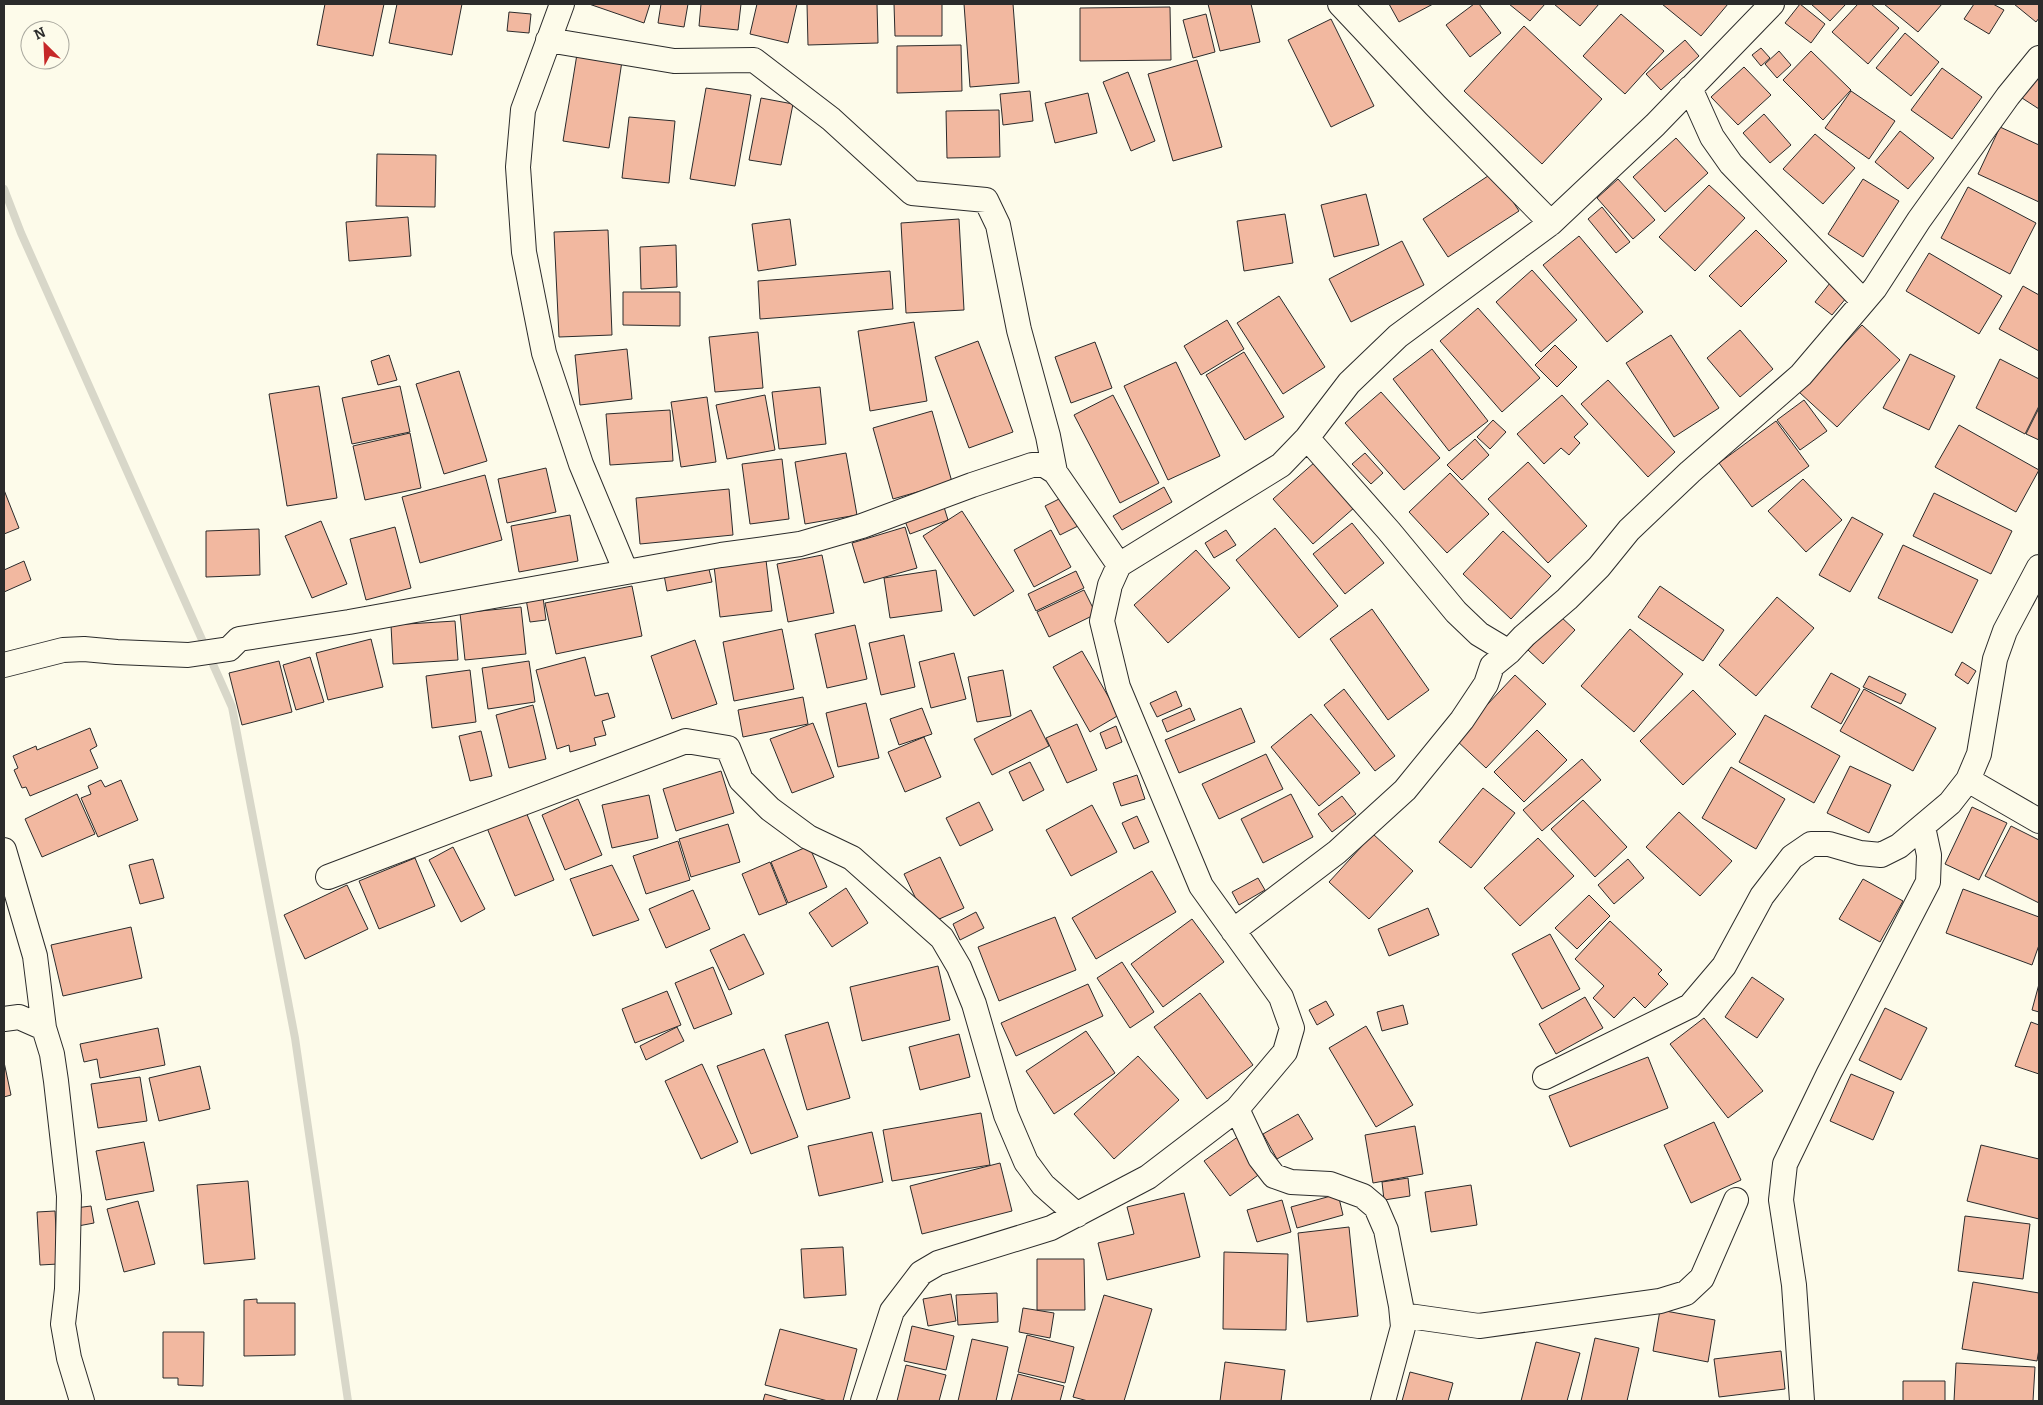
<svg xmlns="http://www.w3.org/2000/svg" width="2043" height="1405" font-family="Bitter,serif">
<rect width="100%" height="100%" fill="#fdfbea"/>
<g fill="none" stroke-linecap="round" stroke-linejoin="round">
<path stroke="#d8d7c9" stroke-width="8" d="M4,189L21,233L232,707L295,1038L348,1401"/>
</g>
<path fill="#f2b8a0" stroke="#2b2b2b" d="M325,4H384L373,56L317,45Z
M397,4H462L452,55L389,43Z
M589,4H650L644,23Z
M661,4H688L684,27L658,23Z
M701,4H741L738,30L699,26Z
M757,4H797L788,43L750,34Z
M807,4H877L878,43L808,45Z
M894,4H942V36H895Z
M964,4H1013L1019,83L970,87Z
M1208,4H1251L1260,42L1220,51Z
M1389,4H1433L1399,22Z
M1474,4H1479L1501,33L1470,57L1446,25Z
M1509,4H1545L1530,21Z
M1554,4H1599L1580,26Z
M1662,4H1728L1701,36Z
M1800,4L1825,24L1811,43L1785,23Z
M1811,4H1846L1830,21Z
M1858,4H1871L1899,28L1868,64L1832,32Z
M1884,4H1942L1918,32Z
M1974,4H1993L2004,10L1989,34L1964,19Z
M2014,4H2039V18L2036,22Z
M1170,7L1171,60L1080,61V8Z
M509,12L531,14L529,33L507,31Z
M1206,14L1215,52L1193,58L1183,20Z
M1621,14L1664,51L1625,94L1583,56Z
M1331,19L1374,106L1331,127L1288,40Z
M1524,26L1602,99L1542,164L1464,91Z
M1905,33L1939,62L1911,96L1876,68Z
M1685,40L1699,56L1661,90L1646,74Z
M961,45L962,91L897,93V46Z
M1761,48L1770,58L1761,66L1752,55Z
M1779,51L1791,65L1777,78L1765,64Z
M1811,51L1851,90L1823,120L1783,80Z
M577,54L622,61L609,148L563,141Z
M1197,60L1222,147L1173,161L1148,74Z
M1744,67L1771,95L1738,125L1711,97Z
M1942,68L1982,97L1952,139L1911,110Z
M2039,71V109L2022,98Z
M1128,72L1155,141L1131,151L1103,82Z
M706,88L751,95L735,186L690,179Z
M1030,91L1033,121L1003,125L1000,94Z
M1851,91L1895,121L1869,159L1825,128Z
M1088,93L1097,133L1055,143L1045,103Z
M761,98L793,104L781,165L749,160Z
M999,110L1000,157L947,158L946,111Z
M1764,114L1791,145L1770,163L1743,133Z
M629,117L675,121L669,183L622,178Z
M2000,127L2039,145V202L1978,174Z
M1900,131L1934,158L1908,189L1875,162Z
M1815,134L1855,168L1823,204L1783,169Z
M1676,138L1708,173L1665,212L1633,177Z
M377,154L436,155L435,207L376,206Z
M1494,172L1519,211L1448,257L1423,219Z
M1618,179L1655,220L1633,239L1597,198Z
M1863,179L1899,201L1863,257L1828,234Z
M1709,185L1745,218L1695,271L1659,237Z
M1968,187L2036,223L2010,274L1941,238Z
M1366,194L1379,245L1334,257L1321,205Z
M1602,207L1630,242L1616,253L1588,219Z
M1285,214L1293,263L1244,271L1237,221Z
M408,217L411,256L349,261L346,222Z
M790,219L796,265L758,271L752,224Z
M959,219L964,310L906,313L901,223Z
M608,230L612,335L559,337L554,232Z
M1756,230L1787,261L1741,307L1709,276Z
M1579,236L1643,312L1607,342L1543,265Z
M1402,241L1424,285L1351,322L1329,279Z
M676,245L677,287L641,289L640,247Z
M1929,253L2002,296L1979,334L1906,291Z
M1532,270L1577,320L1541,352L1496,302Z
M890,271L893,309L760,319L758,281Z
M1830,283L1847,297L1832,315L1815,302Z
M2023,286L2039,295V351L1999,329Z
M623,292H680V326L623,325Z
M1279,296L1325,367L1283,394L1237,323Z
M1478,308L1540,378L1502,412L1440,341Z
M1227,320L1244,349L1201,375L1184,346Z
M914,322L927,401L870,411L858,331Z
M1862,325L1900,360L1837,427L1799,392Z
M1740,330L1773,369L1740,397L1707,358Z
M758,332L763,388L715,392L709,337Z
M1671,335L1719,408L1674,437L1626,363Z
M978,341L1013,432L969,448L935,357Z
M1095,342L1112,388L1071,403L1055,357Z
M1555,345L1577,367L1557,387L1535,365Z
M627,349L632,399L580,405L575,355Z
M1432,349L1488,421L1449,451L1393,379Z
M1244,352L1284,417L1245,440L1206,375Z
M1910,354L1955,376L1929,430L1883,408Z
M389,355L397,380L378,385L371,361Z
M2000,359L2039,379V406L2025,434L1976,408Z
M1176,362L1220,456L1168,480L1124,386Z
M459,371L487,461L444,474L416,384Z
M1608,380L1675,452L1648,477L1581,404Z
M319,386L337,498L287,506L269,394Z
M400,386L410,432L352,444L342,398Z
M820,387L826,444L779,449L772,392Z
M1381,392L1440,458L1404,490L1345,423Z
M765,395L775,450L727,459L716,405Z
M1113,395L1159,483L1120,503L1074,415Z
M1562,395L1588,424L1574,437L1580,443L1569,455L1561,448L1544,464L1517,434Z
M707,397L716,462L681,467L671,402Z
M1804,400L1827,431L1800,450L1777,420Z
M2039,408V440L2026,434Z
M670,410L673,461L610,465L606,414Z
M932,411L952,482L893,499L873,428Z
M1493,420L1506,432L1490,449L1477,437Z
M1776,421L1809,466L1752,507L1719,463Z
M1959,425L2039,470L2016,512L1935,467Z
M410,433L421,488L365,500L353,446Z
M1475,439L1489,455L1462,480L1447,465Z
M846,453L857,515L805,524L795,462Z
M1365,453L1383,473L1371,484L1352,464Z
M782,459L789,519L750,524L742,464Z
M1315,462L1355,507L1313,544L1273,499Z
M1528,462L1587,526L1548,563L1488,499Z
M546,468L556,512L507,523L498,479Z
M1450,473L1489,514L1447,553L1409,512Z
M485,475L502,540L420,563L402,497Z
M1803,479L1842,520L1806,552L1768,511Z
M1164,487L1172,502L1122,530L1113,516Z
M729,489L733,535L640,544L636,498Z
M4,490L19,528L4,534Z
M1934,493L2012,531L1991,574L1913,536Z
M1065,496L1080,525L1060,535L1045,506Z
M944,507L948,520L910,534L905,521Z
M962,511L1014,591L974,616L923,536Z
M570,515L578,561L519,572L511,526Z
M1852,517L1883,534L1850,592L1819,575Z
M321,521L347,584L312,598L285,536Z
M1352,523L1384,563L1345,594L1313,554Z
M395,527L411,588L366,600L350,539Z
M905,527L917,568L864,583L852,543Z
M1275,528L1338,606L1299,638L1236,560Z
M259,529L260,575L206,577V531Z
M1051,530L1071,567L1034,587L1014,550Z
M1226,530L1236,545L1214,558L1205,543Z
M1503,531L1551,576L1511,619L1463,574Z
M1903,545L1978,580L1952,633L1878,598Z
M1196,550L1230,588L1168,643L1134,605Z
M822,555L834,613L788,622L777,564Z
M766,560L772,611L720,617L714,566Z
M24,561L31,580L4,592V570Z
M708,565L712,582L667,591L664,575Z
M936,570L942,611L890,618L884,578Z
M1076,571L1084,588L1036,611L1028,594Z
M632,586L642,636L556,654L545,603Z
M1660,586L1724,630L1703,661L1638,617Z
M1084,590L1096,614L1049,637L1037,612Z
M543,597L546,620L530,622L526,599Z
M1777,597L1814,628L1756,696L1719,665Z
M521,607L526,654L465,660L460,613Z
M1372,609L1429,690L1388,720L1330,639Z
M1560,616L1575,630L1543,664L1528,650Z
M455,621L458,660L393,664L391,625Z
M855,625L867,679L827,688L815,634Z
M782,629L794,689L734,701L723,642Z
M1630,629L1683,674L1634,732L1581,686Z
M904,635L915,687L881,695L869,643Z
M371,639L383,687L328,700L316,653Z
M695,640L717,704L672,719L651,656Z
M1082,651L1119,715L1090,732L1053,667Z
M954,653L966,699L931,708L919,662Z
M310,657L324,702L296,710L283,665Z
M585,657L595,696L608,693L615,717L602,721L606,735L594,738L596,745L570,752L569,745L557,749L536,670Z
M279,661L292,712L242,725L229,673Z
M529,661L535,702L488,709L482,668Z
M1962,662L1976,671L1968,684L1955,675Z
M470,670L476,722L432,728L426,676Z
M1003,670L1011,716L977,722L968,677Z
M1831,673L1860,689L1841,724L1811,707Z
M1515,675L1546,704L1486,768L1455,739Z
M1869,676L1906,694L1901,704L1863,687Z
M1344,689L1395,756L1375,771L1324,705Z
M1864,689L1936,728L1913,771L1840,731Z
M1693,690L1736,734L1683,785L1640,741Z
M1176,691L1182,706L1157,717L1150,703Z
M803,697L808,724L743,737L738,710Z
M866,703L879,758L838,767L826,713Z
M533,705L546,759L509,768L496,715Z
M922,708L932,734L899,745L890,719Z
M1190,708L1195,720L1167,732L1162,720Z
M1241,708L1255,742L1179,773L1165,740Z
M1031,710L1049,746L992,775L974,739Z
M1311,714L1360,773L1319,806L1271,747Z
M1765,715L1840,756L1814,803L1739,762Z
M813,723L834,777L792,793L770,739Z
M1077,724L1097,770L1067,783L1046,738Z
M1116,726L1122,742L1106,749L1100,733Z
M90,728L97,746L90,750L98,768L30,796L26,787L22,788L14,770L18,768L13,756L36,746L37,750Z
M1537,730L1567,760L1524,802L1494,772Z
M481,731L492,776L470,781L459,736Z
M924,737L941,777L905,792L888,752Z
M1266,754L1283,789L1219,819L1202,784Z
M1582,759L1601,780L1542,831L1523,810Z
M1030,762L1044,790L1023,801L1009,772Z
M1850,766L1891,785L1869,833L1827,813Z
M1731,767L1785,799L1756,849L1702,818Z
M721,771L734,813L676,831L663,789Z
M1137,775L1145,799L1121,806L1113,783Z
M101,780L105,787L121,780L138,820L98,837L81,798L91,794L88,786Z
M1483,788L1515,813L1471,868L1439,842Z
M77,794L95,834L42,857L25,819Z
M1291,794L1313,837L1263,863L1241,819Z
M649,795L658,838L612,848L602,805Z
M1342,796L1356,814L1332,832L1318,814Z
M578,799L602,855L565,870L542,815Z
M1583,800L1627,847L1595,877L1551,829Z
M979,802L993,830L960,846L946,818Z
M1092,805L1117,852L1071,876L1046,830Z
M1972,807L2007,823L1979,880L1945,864Z
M526,812L554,880L515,896L487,828Z
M1679,812L1732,861L1700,896L1646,847Z
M1137,816L1149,842L1134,849L1122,823Z
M728,824L740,862L691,877L679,839Z
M2011,826L2039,840V903L1985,876Z
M1373,834L1413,871L1369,919L1329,882Z
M1538,838L1574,876L1520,926L1484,888Z
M678,841L690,880L646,894L633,856Z
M809,846L827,887L788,903L771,862Z
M453,847L485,909L461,922L429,860Z
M940,857L964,908L928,924L904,874Z
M415,858L435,906L379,929L359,881Z
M153,859L164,898L140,904L129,865Z
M1628,859L1644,878L1614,904L1598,885Z
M770,862L787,904L759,915L742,874Z
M612,865L639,920L593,936L570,879Z
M1152,871L1176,912L1096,959L1072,918Z
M1258,878L1265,890L1239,905L1232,892Z
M1863,879L1903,901L1880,942L1839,919Z
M347,885L368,929L305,959L284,915Z
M846,888L868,923L832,947L809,913Z
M1963,889L2039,917V945L2032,965L1946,933Z
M693,890L710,929L666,948L649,909Z
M1589,895L1610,916L1577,949L1555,928Z
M1428,908L1439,935L1389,956L1378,929Z
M976,912L984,928L960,940L953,924Z
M1055,917L1076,970L999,1001L978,947Z
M1192,919L1224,962L1163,1007L1131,964Z
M1610,921L1662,970L1658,974L1668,984L1645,1008L1634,997L1614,1018L1593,998L1604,986L1575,959Z
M131,927L142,978L63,996L51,945Z
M744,934L764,974L729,990L710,950Z
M1550,934L1580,989L1542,1009L1512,954Z
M1122,962L1154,1012L1130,1028L1097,978Z
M938,966L950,1020L862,1041L850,987Z
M713,967L732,1014L694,1029L675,983Z
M1752,977L1784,999L1757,1038L1725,1017Z
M1088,984L1103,1016L1016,1056L1001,1023Z
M2039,984V1012L2032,1010Z
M667,991L681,1025L635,1043L622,1009Z
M1200,993L1253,1065L1207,1099L1154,1027Z
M1585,997L1603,1028L1556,1054L1539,1024Z
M1326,1001L1334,1015L1317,1025L1309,1010Z
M1403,1005L1408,1024L1382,1031L1377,1012Z
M1885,1008L1927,1028L1901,1080L1859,1060Z
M1704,1018L1763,1091L1728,1118L1670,1044Z
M828,1022L850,1098L807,1110L785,1035Z
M2031,1022L2039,1025V1074L2015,1066Z
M1366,1026L1413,1105L1376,1127L1329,1048Z
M677,1027L684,1041L646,1060L640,1046Z
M158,1028L165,1065L100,1078L97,1059L84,1062L80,1044Z
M1086,1031L1115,1073L1054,1114L1026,1071Z
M959,1034L970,1077L920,1090L909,1047Z
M764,1049L798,1137L751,1154L717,1066Z
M1138,1056L1179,1100L1114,1159L1074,1114Z
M1648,1057L1668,1108L1570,1147L1549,1096Z
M4,1062L11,1095L4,1097Z
M702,1064L738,1142L701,1159L665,1081Z
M200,1066L210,1109L159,1121L149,1078Z
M1851,1074L1894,1092L1873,1140L1830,1121Z
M140,1077L147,1121L98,1128L91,1084Z
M981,1113L990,1165L892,1181L883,1130Z
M1298,1114L1313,1139L1277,1159L1263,1134Z
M1714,1122L1741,1180L1691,1203L1664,1145Z
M1415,1126L1423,1174L1373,1183L1365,1135Z
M872,1132L883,1182L819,1196L808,1146Z
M1239,1136L1265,1170L1230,1196L1204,1161Z
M144,1142L154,1191L106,1200L96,1151Z
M1981,1145L2039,1159V1219L1967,1201Z
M1000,1163L1012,1211L922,1234L910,1186Z
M1408,1178L1410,1196L1384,1200L1382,1182Z
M248,1181L255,1259L204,1264L197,1185Z
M1471,1185L1477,1225L1431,1232L1425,1192Z
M1184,1193L1200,1257L1107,1280L1098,1243L1134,1234L1127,1207Z
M1338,1194L1343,1215L1297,1228L1291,1207Z
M1282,1200L1291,1232L1257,1242L1247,1210Z
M138,1201L155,1264L124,1272L107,1209Z
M91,1206L94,1223L78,1226L75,1208Z
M55,1211L58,1264L40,1265L37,1212Z
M1965,1216L2030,1224L2023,1279L1958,1271Z
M1349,1227L1358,1316L1307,1322L1298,1233Z
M843,1247L846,1295L804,1298L801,1249Z
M1224,1252L1288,1254L1286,1330L1223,1329Z
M1037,1259H1084L1085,1310H1037Z
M1973,1282L2039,1293V1349L2037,1361L1962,1349Z
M997,1293L998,1322L958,1325L956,1295Z
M951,1294L956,1321L928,1326L923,1299Z
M1104,1295L1152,1309L1124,1401H1088L1073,1397Z
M257,1299V1303H295V1355L244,1356V1300Z
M1023,1308L1054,1313L1050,1338L1019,1332Z
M1660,1310L1715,1320L1708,1362L1653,1351Z
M912,1326L954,1336L946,1370L904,1361Z
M780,1329L857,1349L843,1401H828L765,1385Z
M163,1332H204L203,1386L178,1385V1378H163Z
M1027,1335L1074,1347L1065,1383L1018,1372Z
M1595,1338L1639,1348L1627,1401H1581Z
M972,1339L1008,1347L996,1401H958Z
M1536,1342L1580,1353L1567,1401H1521Z
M1781,1351L1785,1389L1719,1397L1714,1359Z
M1225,1362L1285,1370L1281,1401H1220Z
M1956,1363L2035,1367L2033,1401H1954Z
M906,1365L946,1375L939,1401H897Z
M1410,1372L1453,1383L1448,1401H1402Z
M1018,1374L1064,1386L1060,1401H1011Z
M1903,1381H1945V1401H1903Z
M765,1394L790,1401H763Z"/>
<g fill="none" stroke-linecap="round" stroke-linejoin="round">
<g stroke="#2b2b2b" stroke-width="26">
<path id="street" d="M562,4L523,110L518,167L524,252L544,353L581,464L626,572
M1340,4L1435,105L1551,223
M548,40L674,61L754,60L831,119L912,193L986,200L998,225L1019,330L1048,436L1055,472
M1690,88L1712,137L1731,164L1863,301
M1307,438L1389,531L1456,612L1479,634L1509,652
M4,665L63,650L84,649L117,652L188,655L229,649L239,639L349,622L721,555L800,544L862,526L972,485L1032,465H1044L1055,472L1119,565
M1968,780L2039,821
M4,850L35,956L44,1028L52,1054L56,1081L69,1196L67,1289L63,1324L69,1358L82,1401
M328,877L686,741L728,748L741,780L770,809L808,837L852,858L942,938L959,967L974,1004L1006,1115L1026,1162L1043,1185L1077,1215
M1233,931L1337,852L1405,790L1462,720L1486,684L1492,666L1509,652L1524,636L1567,599L1599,567L1629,530L1690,472L1801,375L1875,288L1919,220L2008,96L2039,58
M4,1019L19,1017L44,1028
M1545,1077L1690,1006L1724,966L1762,896L1792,857L1811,844H1829L1860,853L1881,855L1899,846L1950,803L1968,780L1979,754L1995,659L2005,631L2039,567
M1237,1109L1260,1158L1274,1176L1291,1182L1330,1184L1363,1196L1376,1207L1386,1230L1401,1306L1403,1327L1383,1401
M1402,1315L1479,1326L1660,1301L1686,1293L1702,1278L1736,1200
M863,1401L892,1311L921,1273L938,1263L1051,1228L1148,1177L1237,1109L1285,1052L1292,1028L1281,997L1201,886L1118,687L1102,621L1110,585L1119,565L1281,465L1307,438L1349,383L1398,336L1551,223L1655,125L1772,4
M1802,1401L1794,1285L1781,1200L1785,1164L1829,1073L1928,882L1929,855L1923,827"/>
</g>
<use href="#street" stroke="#fdfbea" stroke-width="24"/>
</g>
<rect width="2043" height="1405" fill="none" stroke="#2b2b2b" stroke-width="10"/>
<g transform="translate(45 45) rotate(336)"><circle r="24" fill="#fdfbea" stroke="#a9a89e"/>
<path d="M0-4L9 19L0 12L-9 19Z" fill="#c62828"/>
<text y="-8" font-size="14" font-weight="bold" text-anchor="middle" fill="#2b2b2b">N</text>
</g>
</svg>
